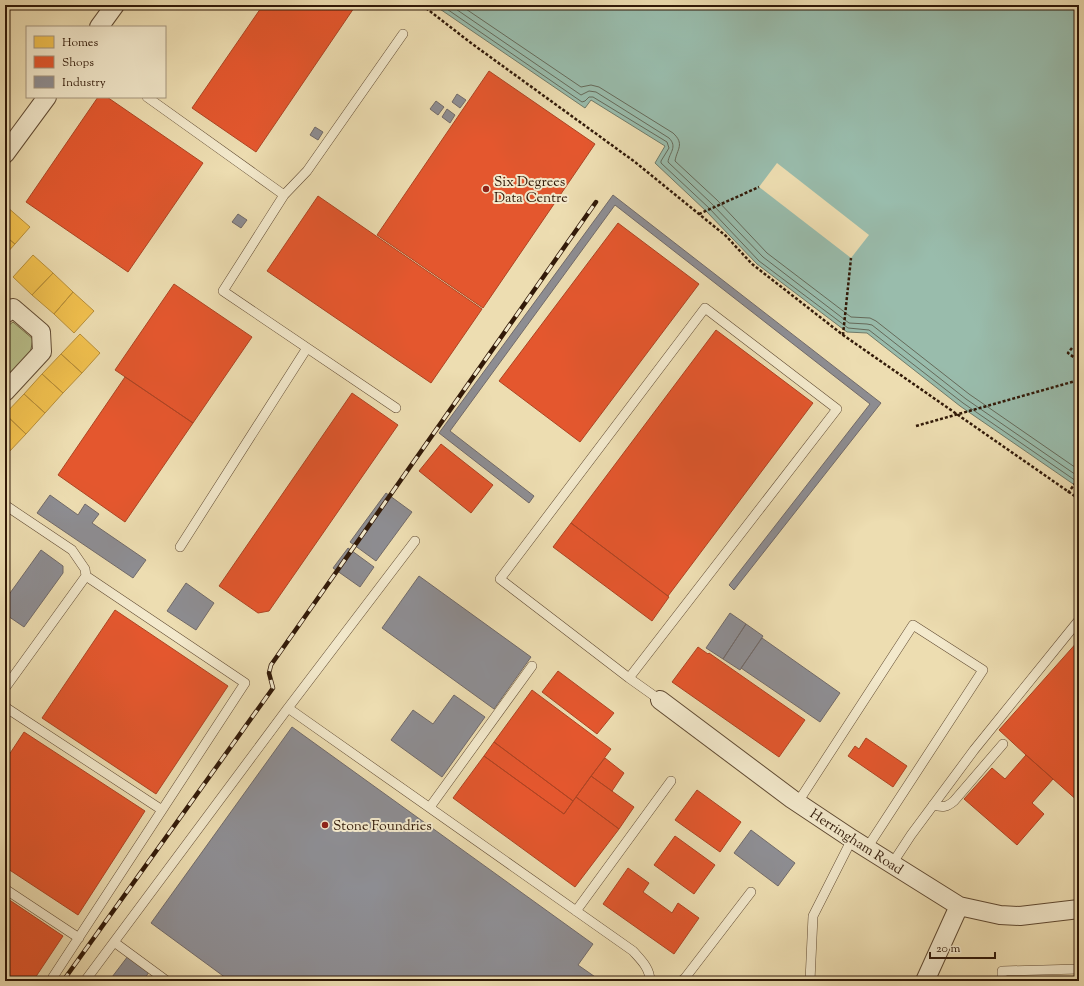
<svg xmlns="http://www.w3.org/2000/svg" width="1084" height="986" font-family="'Sorts Mill Goudy',serif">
<rect width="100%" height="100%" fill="#edddb1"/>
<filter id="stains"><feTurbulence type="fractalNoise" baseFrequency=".005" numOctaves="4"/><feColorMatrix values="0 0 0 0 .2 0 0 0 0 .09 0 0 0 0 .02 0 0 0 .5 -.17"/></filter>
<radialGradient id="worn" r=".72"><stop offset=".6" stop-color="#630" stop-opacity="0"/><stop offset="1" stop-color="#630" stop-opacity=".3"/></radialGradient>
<path fill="#b9c08b" stroke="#756c4a" d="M13,322L33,339L30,354L5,379V328Z"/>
<path fill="#99bcac" stroke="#6f7b6a" d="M434,5H1079V488L960,406L867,333L847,332L757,264L706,211L655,163L665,146L591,100L585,108Z"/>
<path fill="#edddb1" d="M777,163L869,235L851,258L759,187Z"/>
<path fill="#f2c14e" stroke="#b88f39" d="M6,206L30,227L15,244L5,236Z
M5,236L15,244L5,255Z
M33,255L53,273L32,295L13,277Z
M53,273L73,292L54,314L32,295Z
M73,292L94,311L74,333L54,314Z
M80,334L100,353L82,373L61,354Z
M61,354L82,373L63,393L42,374Z
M42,374L63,393L45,413L24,394Z
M24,394L45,413L26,434L5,414Z
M5,414L26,434L8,453L5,450Z"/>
<path fill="#e4572e" stroke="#ae4423" d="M263,5H356L256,152L192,108Z
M489,71L595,144L483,308L377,235Z
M98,97H107L203,163L128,272L26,202Z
M318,196L482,309L431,383L267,271Z
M618,223L699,284L580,442L499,381Z
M174,284L252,337L193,423L115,370Z
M716,330L813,403L668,596L571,523Z
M125,377L193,423L125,522L58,475Z
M352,393L398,425L269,611L258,613L219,586Z
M441,444L493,485L471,513L419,471Z
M571,523L669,597L652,621L553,547Z
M115,610L228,686L156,794L42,718Z
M1079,640V802L1026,755L999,730Z
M698,647L708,654L709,653L805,720L779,757L672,682Z
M558,671L614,713L597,734L542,692Z
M532,690L611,749L573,801L494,742Z
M24,732L145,811L78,915L5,867V761Z
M866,738L907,766L893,787L848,756L855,746L859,749Z
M494,742L573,801L564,814L484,756Z
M1026,755L1053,779L1032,803L1044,814L1017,845L964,799L992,768L1005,779Z
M484,756L564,814L576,797L619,829L575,887L453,798Z
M605,758L624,773L612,791L591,776Z
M591,776L634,807L619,829L576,797Z
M697,790L741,822L720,852L675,820Z
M675,836L715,865L694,894L654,865Z
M628,868L649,883L643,892L672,913L678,903L699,918L674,954L603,904Z
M5,897L63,936L33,981H5Z"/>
<path fill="#8d8d92" stroke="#716a69" d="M457,94L466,100L460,108L452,102Z
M436,101L444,107L438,115L430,109Z
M447,109L455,115L450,123L442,117Z
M315,127L323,132L318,140L310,135Z
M613,195L881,403L734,590L729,585L870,404L615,205L450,431L534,496L529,503L439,433Z
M238,214L247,220L241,228L232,222Z
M386,493L412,512L376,561L350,542Z
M50,495L78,515L85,504L99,514L92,523L146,560L133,578L37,513Z
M348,548L374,567L360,587L333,568Z
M41,550L63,566V573L24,627L5,614V600Z
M419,576L531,657L494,709L382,628Z
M186,583L214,603L196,630L167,611Z
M730,613L746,624L723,659L706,648Z
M746,624L763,636L740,670L723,659Z
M762,638L840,693L820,722L741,668Z
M454,695L485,717L442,777L391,740L413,710L433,724Z
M292,727L593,944L578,965L601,981H230L151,923Z
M751,830L795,863L778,886L734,853Z
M128,956L149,972L143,981H109Z"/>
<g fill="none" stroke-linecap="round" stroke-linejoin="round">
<path stroke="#656a5a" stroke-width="1" d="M441,5L582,102L585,101L589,97H593L667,142L669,148L661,161V163L709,208L759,261L848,328L869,330L963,403L1079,483
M450,5L581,95L589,91L596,92L669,138C678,147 669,153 668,162L712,204L763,257L849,323L867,324L872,325L966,399L1079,477
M460,5L581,87L591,85L599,87L673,133C685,144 677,149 675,161L717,200L767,253L851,317L870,318L876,321L969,394L1079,470"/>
<g stroke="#604a32" stroke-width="10">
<path id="service" d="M147,97L284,195L223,291L396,408
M284,195L307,171L403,34
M8,507L72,550L85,569L86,576
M180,547L307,348
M629,678L500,579L705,308L837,409L629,678L660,700
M5,688L86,576L245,683L53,977
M5,707L162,810
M288,708L415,541
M798,802L913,625L983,670L867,848
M933,805C943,808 947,807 954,801L1003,744
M430,807L532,666
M892,864L911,835L974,750L1079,620
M5,889L79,938
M576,911L671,781
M114,942L167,981
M85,981L288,708L633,951C641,960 650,968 650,981
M681,981L685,978L751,892
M810,981L813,916L852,839
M1002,981V971L1079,969"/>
</g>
<g stroke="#604a32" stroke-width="20">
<path id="minor" d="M99,27L115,5
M5,154L47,97
M5,314L13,308L41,332L42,352L5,392
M660,700L792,799L852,839L959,906L1000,915L1020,916L1079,909
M925,981L959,906"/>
</g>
<path stroke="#311908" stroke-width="2.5" stroke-dasharray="3 2" stroke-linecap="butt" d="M422,5L471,43L635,162L726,236L752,264L843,335L1079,499
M699,214L759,187
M843,335L851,258
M1072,348L1068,353L1079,361
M916,426L1079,380
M1068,493L1079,478"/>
<use href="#service" stroke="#f3e9cc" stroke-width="9"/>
<use href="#minor" stroke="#f3e9cc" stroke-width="18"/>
<g stroke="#311908" stroke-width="4.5">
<path id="rail" d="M63,981L273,688L269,673L271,665L596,202"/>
</g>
<use href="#rail" stroke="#f3e9cc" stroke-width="3" stroke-dasharray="9" stroke-linecap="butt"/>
</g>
<g fill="#8f2418" stroke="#f3e9cc" stroke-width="1.5">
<circle cx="486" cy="189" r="4"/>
<circle cx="325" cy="825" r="4"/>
</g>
<g text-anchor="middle" stroke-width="4" stroke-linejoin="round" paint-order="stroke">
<g font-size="14" fill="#311908" stroke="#f3e9cc" text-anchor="start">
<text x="494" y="186">Six Degrees<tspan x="494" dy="16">Data Centre</tspan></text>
<text x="333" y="830">Stone Foundries</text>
</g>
<g font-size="14" fill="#311908" stroke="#f3e9cc">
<text transform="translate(857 841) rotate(33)" y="5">Herringham Road</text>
</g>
</g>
<rect width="1084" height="986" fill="none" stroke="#edddb1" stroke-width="20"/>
<rect x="6" y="6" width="1072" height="974" fill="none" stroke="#311908" stroke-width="2"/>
<rect x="10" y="10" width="1064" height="966" fill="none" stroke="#311908"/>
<rect x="26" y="26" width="140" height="72" fill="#f3e9cc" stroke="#a5967e"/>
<rect x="34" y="36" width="20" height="12" fill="#f2c14e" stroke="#a5967e"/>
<text x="62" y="46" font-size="12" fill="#311908">Homes</text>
<rect x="34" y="56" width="20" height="12" fill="#e4572e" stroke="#a5967e"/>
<text x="62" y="66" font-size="12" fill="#311908">Shops</text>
<rect x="34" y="76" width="20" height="12" fill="#8d8d92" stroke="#a5967e"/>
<text x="62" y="86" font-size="12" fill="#311908">Industry</text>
<path d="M930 952v6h65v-6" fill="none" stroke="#311908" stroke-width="2"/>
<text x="936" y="952" font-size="12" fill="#311908" stroke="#f3e9cc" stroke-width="3" paint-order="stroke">20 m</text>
<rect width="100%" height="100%" filter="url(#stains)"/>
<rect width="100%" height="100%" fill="url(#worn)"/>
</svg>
